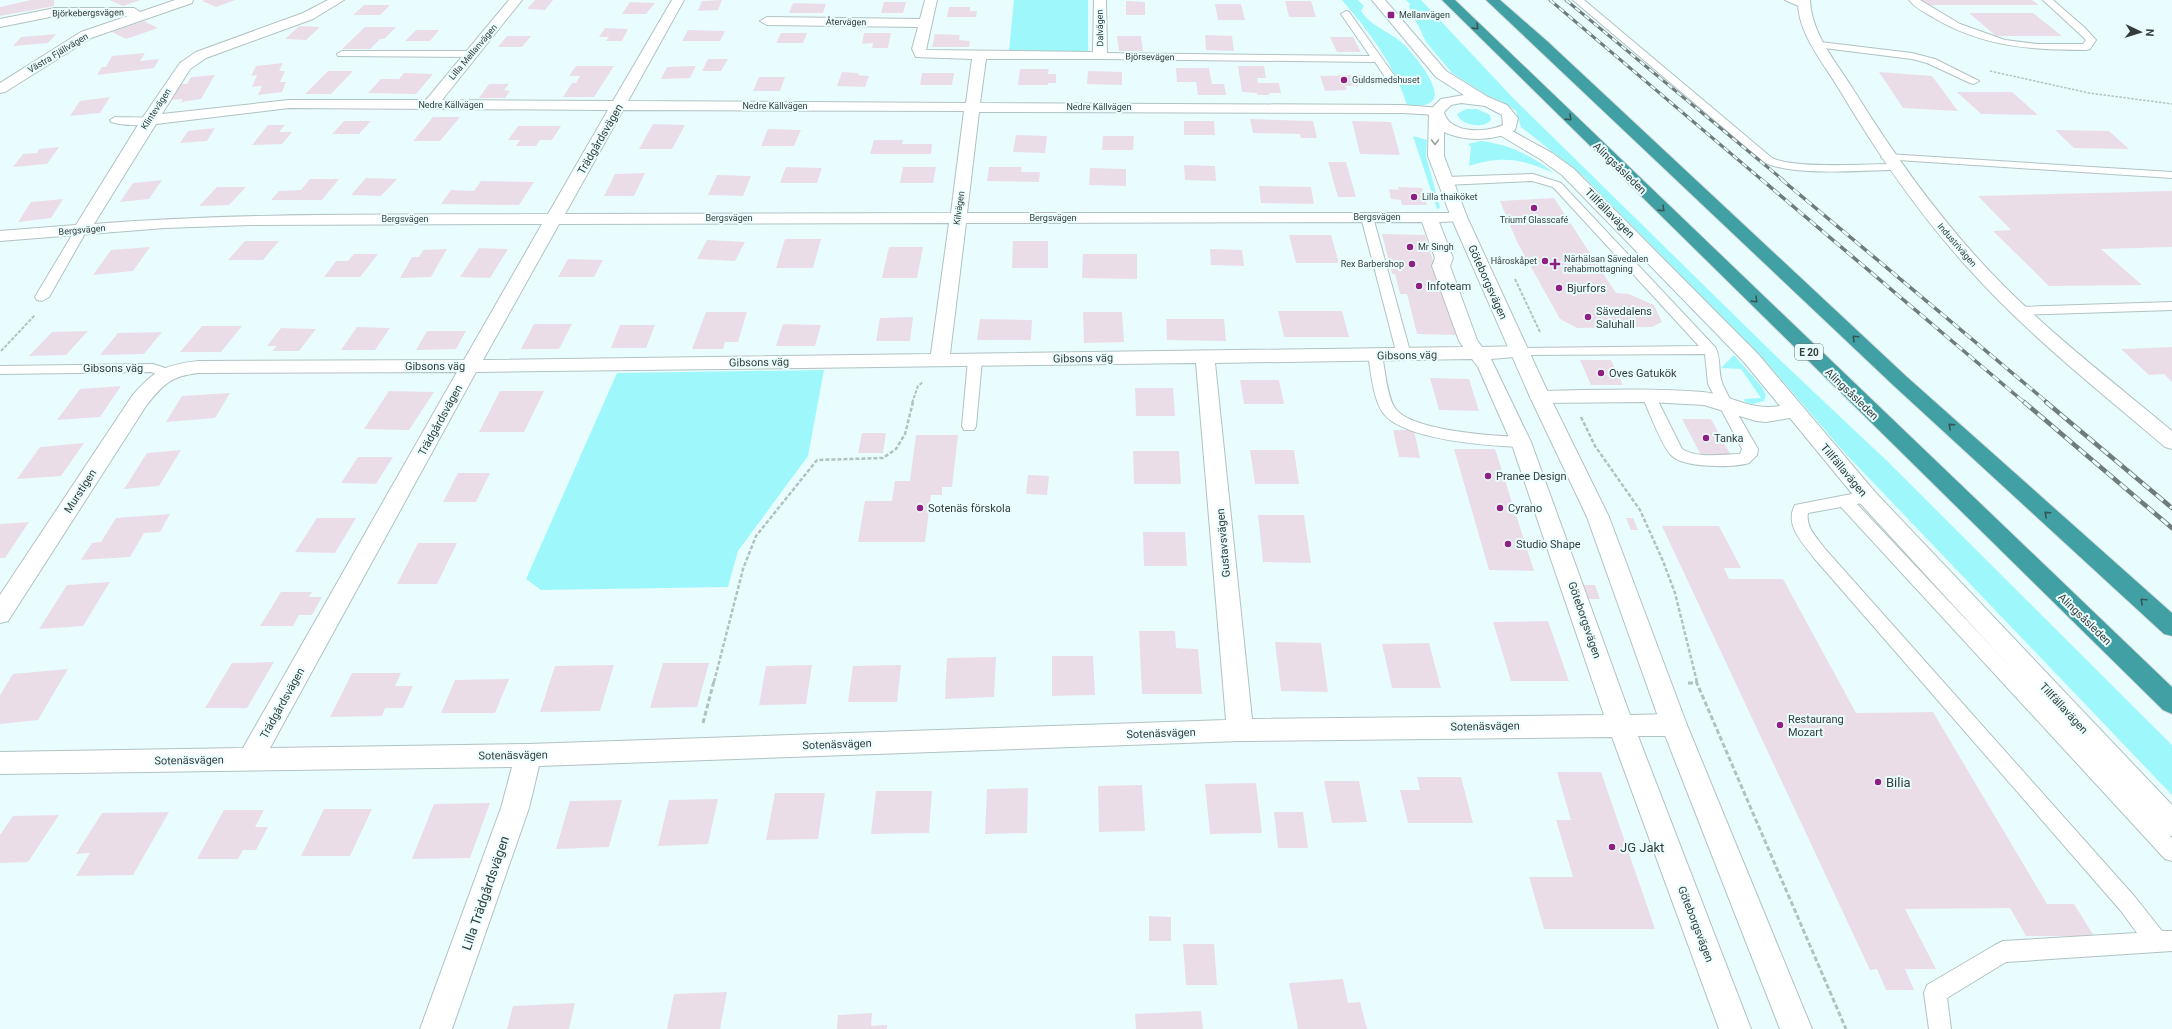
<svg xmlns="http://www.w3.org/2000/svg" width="2172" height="1029" font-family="Roboto,sans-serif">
<rect width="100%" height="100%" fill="#eafdfe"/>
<path fill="#9ef8fb" d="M1014,0H1088V51H1009Z
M1342,0H1358L1364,6L1361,11C1371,26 1386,30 1400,41C1409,48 1443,88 1433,100C1428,107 1416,106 1407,105C1394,64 1370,33 1342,0Z
M1406,0H1421L1514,99L1780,360L1886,460L2172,745V795L1844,452L1766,362L1583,176L1521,127L1516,111L1503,102L1488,96L1452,73L1426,42L1417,23L1410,15L1412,12L1409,7L1410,4Z
M1466,109H1477L1490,115L1491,120C1484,129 1461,126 1457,114Z
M1413,136L1427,140L1426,156L1440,208L1437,209Z
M1481,141C1508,144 1533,156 1554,173C1523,159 1502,155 1469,166L1471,147L1468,144Z
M1734,355L1762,387L1766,395L1764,401L1752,404L1745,402L1744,399L1761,398L1741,369L1721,368Z
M824,370L808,456L738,551L728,587L541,590L526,579L617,373Z"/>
<path fill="#ebdde7" d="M31,0H54V6L0,16V7Z
M109,0H140L123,6Z
M205,0H235L216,7L202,1Z
M535,0H553L545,10L527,9Z
M722,0L718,10L698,11L702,1Z
M1922,0H2032L2039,5H1928Z
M1126,1L1145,2V15H1126Z
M1285,1H1311L1316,17H1289Z
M630,2L655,3L646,14H622Z
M884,2H906L903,13H881Z
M793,3L826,4L823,13H789Z
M1215,4H1241L1245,20H1218Z
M364,5H390L380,15H353Z
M949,7H970V11H977L976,17H947Z
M1969,13H2033L2062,36H1996Z
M144,21L158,28L126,39L112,32Z
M299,26L320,27L306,40L285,39Z
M365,27H396L384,39H380L370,49H342Z
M605,28L628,29L622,41H606L609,37H599Z
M416,30H439L430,41H405Z
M688,30L725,31L720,41H682Z
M781,33H807L803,43H776Z
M864,33H891L888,48H872L873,43L862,44Z
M56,34L48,43L13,46L21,37Z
M935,34L960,35L959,40L970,41L969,47H932Z
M1205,35L1232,36L1234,51L1206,50Z
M507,36H531L522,47H498Z
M1117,36H1141L1143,51H1119Z
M1330,37H1353L1361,52H1337Z
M145,53L140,61L159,59L154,68L97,75L102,67H106L112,56Z
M708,59H728L721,71H702Z
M283,63L279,71H285L280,82H286L282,92L258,95L262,86L252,87L257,75L251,76L256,66Z
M576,66H614L594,97H563L572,83H576L580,76H569Z
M696,66L690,78L661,79L667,67Z
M1238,66H1264L1266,78H1257L1258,83H1279L1281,93H1269V95H1257V93L1242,92Z
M1176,68H1209L1212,84H1224L1226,95H1198L1196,82H1177Z
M1020,69H1049L1048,74H1056V83H1048V85H1018Z
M328,71H353L331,94H305Z
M1088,71L1122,72V85L1087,84Z
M842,72L859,73L858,75L869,76L865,87L837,86Z
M1879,72L1932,76L1958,111L1903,108Z
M404,73L433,74L416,94L368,93L381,79H399Z
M922,73H954L952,85H920Z
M215,75L201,99L181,102L183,99L170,100L179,84H187L191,77Z
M1362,75L1366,85L1345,86L1347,90L1325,91L1320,76Z
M759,77H785L780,91H753Z
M489,84H509L504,90L510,91L505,98H479Z
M1957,92H2012L2038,115L1981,114Z
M110,97L100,113L70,116L80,101Z
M433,117H460L440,141H413Z
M1250,119L1313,121L1317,138H1301L1300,134L1253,133Z
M344,121H371L359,134H332Z
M1184,121H1214L1215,135H1184Z
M1352,121L1391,122L1400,155L1360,154Z
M653,124L685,125L672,149H639Z
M268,125H285L279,132H292L282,144L252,145Z
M518,126H561L552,140H540L536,146H516L520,140H508Z
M215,128L207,141L180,143L188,131Z
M768,129L801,130L794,146H761Z
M2055,130L2109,131L2129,149L2074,148Z
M1016,135L1047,136L1045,153L1013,152Z
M1103,136H1134L1133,150H1102Z
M874,140H903L902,144H932L931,154H870Z
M59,147L47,164L13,167L23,154L37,153L39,149Z
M1328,162H1346L1356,197H1338Z
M1184,165L1215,166L1216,181L1185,180Z
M786,167L822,168L817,183H780Z
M903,167H936L933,183H900Z
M989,167H1022L1021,172H1040L1039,182L987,181Z
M1090,168L1126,169V186L1089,185Z
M645,173L634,196H604L615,174Z
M717,175L751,176L743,196L708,195Z
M366,178L397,179L381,196L351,195Z
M310,179H339L322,200H271L279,191L301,190Z
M162,180L149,199L120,202L133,183Z
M481,181L534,182L519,205L441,204L451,190L474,191Z
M1259,186L1311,187L1314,204L1261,203Z
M217,187H246L229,205L199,206Z
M1398,187L1422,188L1427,205H1402L1401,200L1391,199L1389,189L1399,190Z
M2172,191V247L2101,249L2142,285L2049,286L1993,231L2011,230L1978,196Z
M1554,198L1616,293L1629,294L1654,305L1662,322L1652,327L1577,328L1560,319L1517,242L1500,201Z
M63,199L51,218L18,222L31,202Z
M1382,234L1425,235L1456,335L1417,334L1407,294H1400L1395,274H1392Z
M1289,235H1331L1339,263H1296Z
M785,239H821L813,268H776Z
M707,240L745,242L735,261L697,259Z
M245,241H279L263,260H228Z
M1013,241H1048V268H1012Z
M150,247L133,271L93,275L111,250Z
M889,247H923L917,278H882Z
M479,248L508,249L490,278L460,277Z
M447,249L431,277L400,278L412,257H419L423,250Z
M1210,249L1242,250L1244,266L1211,265Z
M354,254H378L360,277H324L336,261H348Z
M1083,254H1137V279L1082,278Z
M568,259L603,260L594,277H558Z
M1278,311H1342L1349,337H1284Z
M706,312H747L738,342H725L723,349H692Z
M1083,312H1122L1124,342L1084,343Z
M913,317L910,341H876L880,318Z
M980,319L1032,320L1031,340H977Z
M1166,319H1224L1226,341L1167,340Z
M534,324H572L559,349H521Z
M783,324L821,325L815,346H776Z
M620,325H655L646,348H611Z
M202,326H242L221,352H180Z
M357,327L390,328L375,350H341Z
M281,328L316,329L299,351H272L277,346H267Z
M88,331L66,355L29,356L52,332Z
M427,331H466L456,349L416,350Z
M162,332L144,354L100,355L118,333Z
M2172,347V382L2164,374L2149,375L2121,349Z
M1580,360H1611L1623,385H1591Z
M1430,378L1469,379L1479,411L1439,410Z
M1240,380H1279L1284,404H1244Z
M121,386L100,417L57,420L80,389Z
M1135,388H1173L1175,416H1136Z
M389,391L434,392L409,430L364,429Z
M500,391H544L524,432H479Z
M230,393L215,418L166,422L182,396Z
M1682,419H1711L1733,459H1703Z
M1393,430H1414L1420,458L1399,457Z
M862,433H886L883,453H858Z
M916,435H958L952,487H942V495H931L925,542H858L865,501H892L895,481H910Z
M84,443L61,476L17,479L40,447Z
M1454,449H1495L1534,571L1489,570Z
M181,450L159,486L124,489L147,453Z
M1250,450H1294L1299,484H1255Z
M1133,451H1179L1181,484H1134Z
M358,457H393L376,484L341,483Z
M458,473H490L476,502H443Z
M1028,475L1049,476L1047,495L1026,494Z
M170,514L160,532L144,533L130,557L81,560L92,543L101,542L116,518Z
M1258,515H1304L1311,563L1263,562Z
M317,518H356L335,553L295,552Z
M1626,518H1633L1638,530H1631Z
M29,522L5,558H0V524Z
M1662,526H1719L1741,568H1724L1729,579H1783L1856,713L1933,712L2047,904H2074L2094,936H2026L2010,908L1905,909L1936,969H1905L1914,990H1886L1877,969L1870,970Z
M1143,532H1185L1187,566H1144Z
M418,543H457L437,584H397Z
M110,582L83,626L39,629L67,585Z
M1584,585H1595L1600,599H1589Z
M281,592H312L309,597H322L312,615H299L293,626H260Z
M1548,621L1569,681H1511L1493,622Z
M1139,631H1175L1176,648L1198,649L1202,694H1142Z
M1275,642L1321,643L1328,692L1281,691Z
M1429,643L1441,688H1392L1382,644Z
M1052,656H1093L1095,695L1052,696Z
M996,657L994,697L945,699L947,658Z
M274,662L247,708H205L232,663Z
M663,663H709L697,707L650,708Z
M614,665L600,711L540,712L555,666Z
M812,665L806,704L759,705L766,666Z
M901,665L897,702H848L853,666Z
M68,669L38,720L0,724V695L13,674Z
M352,673H401L395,686H413L403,708H385L382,716L330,717Z
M509,679L495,713H441L455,680Z
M1557,772H1601L1655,929H1544L1529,877H1573L1556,820H1571Z
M1417,777H1461L1473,823H1408L1400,790H1420Z
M1324,781H1359L1367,822L1332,823Z
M1256,783L1262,833L1210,834L1205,784Z
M1142,785L1145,831L1099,832L1098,786Z
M1028,788L1027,833L985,834L987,789Z
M876,791H932L929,833L871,834Z
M775,793H825L818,839L766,840Z
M718,799L708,844L658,846L669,800Z
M622,800L609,847L556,849L570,801Z
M490,803L470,858L412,859L434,804Z
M324,809H372L350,856H301Z
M224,810H264L255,827H268L256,850H243L238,859H197Z
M169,812L133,875L76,876L90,853L76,854L102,813Z
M1274,812H1303L1308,848H1278Z
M59,815L28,862L0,863V835L13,816Z
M1149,916L1171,917V941H1149Z
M1183,944H1214L1217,985H1186Z
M1343,979L1348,1003L1360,1002L1367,1029H1298L1289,983Z
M727,992L720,1029H667L674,994Z
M575,1003L569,1029H507L513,1006Z
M1201,1011L1203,1029H1136L1135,1014Z
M872,1013L871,1026L887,1025V1029H837L838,1015Z"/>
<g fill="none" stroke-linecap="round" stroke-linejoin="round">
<g stroke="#b0c2c2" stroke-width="2">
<path id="service" d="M1573,0H1584L1772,158C1795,169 1866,164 1895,164L1901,167L1895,170C1861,170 1792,177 1764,162Z
M1785,0H1798L1810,6L1805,9Z
M1909,0H1920L1960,24L2005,40L2037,44H2083L2086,40L2083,37L2043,0H2053L2085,28L2096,40L2090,49L2086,50C2031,50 1983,47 1934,18C1926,13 1915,8 1909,0Z
M1346,11L1349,12L1396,78L1395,80H1387L1375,62L1100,59L1095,56L1100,53L1370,56L1341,14Z
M1820,42L1912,53L1935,59L1979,81L1974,84L1970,83L1927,63L1912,59L1816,47L1815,45Z
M342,51H471L476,54L471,57L338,56L337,54Z
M115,117C123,118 151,116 154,120C147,128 121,125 111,122L110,120Z
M1887,154L2172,172V178L1883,159L1881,157L1883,155Z
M1533,174L1561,183L1715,347C1722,358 1717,372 1723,385C1733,407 1746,428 1758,449L1757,455L1749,463C1733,468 1685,468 1672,456C1663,449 1648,409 1642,396L1644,393H1654L1682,449C1698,459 1722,454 1740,454L1742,449L1708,384L1705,354L1515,355L1513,352L1515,349L1520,348L1699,346L1553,187L1532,181L1446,185L1440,181L1446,177Z
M1367,213L1373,217L1411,355L1409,358H1399L1397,355L1361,217Z
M81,226L87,230L49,297L42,301L37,300L35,297L75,230Z
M2172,302V310L2019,315L2012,311L2019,307Z
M1375,351L1380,352L1382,355C1385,369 1387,397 1395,408C1410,431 1495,436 1521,437L1526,438L1529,442L1526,446L1521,447C1489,446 1404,440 1384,414C1373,401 1371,371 1368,355L1370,352Z
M975,356L980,357L982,360L976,426L974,430H964L962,426L968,360L970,357Z
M153,364L171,370L173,373L171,376L166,378L151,372L0,374V366Z
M1867,491L1873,493L1875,497L1873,501L1857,504L2172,838V861L2165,859L1841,507L1808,513C1805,527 1818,539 1826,550L2135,897L2162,931H2172V951L2006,962L1947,998L1951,1029H1929L1924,993L1927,985L1995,945L2003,941L2137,933L2121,911L1814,558C1803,543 1784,525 1795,505Z"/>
</g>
<g stroke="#b0c2c2" stroke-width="2">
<path id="minor" d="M175,0H193L192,3L91,38L5,92L0,93V83L81,32L128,16H55L0,27V19L55,8H134L140,12Z
M328,0H344L313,19L206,58L190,69L162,114L289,100H426L509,0H522L442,100L613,101L672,0H684L628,101L966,103L972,59L916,57L912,49L918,27L767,25L760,21L767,17L920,19L925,0H937L926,50L1093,52L1094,0H1106L1107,56L1105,59H986L980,103L1403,105L1441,108L1443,111L1441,114L1436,115L1403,113L979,112L967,213H1465L1467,217L1465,221L1439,222L1453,258L1450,266L1477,340L1482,347L1520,346L1527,348L1530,352L1527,356L1491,359L1531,442L1630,715L1674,714L1683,717L1687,725L1683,733L1674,736H1638L1751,1029H1719L1612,737L1240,741L539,766L529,808L452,1029H420L501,808L512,767L0,774V752L243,748L457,372L199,373C171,376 163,384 146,406L8,621L0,623V595L132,396C153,371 166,364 199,361L464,360L542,224L251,225L165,228L0,241V231L76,225L141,120L180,63L196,52L303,13ZM289,108L608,110L548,214C396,215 245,212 94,224L156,124ZM623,110L964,111L951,213L565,214ZM1422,222L1435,258L1432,266L1459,341L1463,347L950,354L966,223ZM949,223L931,354L483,360L559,224ZM1472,359L1478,367L1511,442L1604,715L1252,719L1215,363ZM1196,363L1226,720L528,744L270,748L476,372Z
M1503,126L1552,153L1574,169L1758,354L1875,492L2172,805V836L2162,833L1859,502L1790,418L1766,422L1756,421L1704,405L1649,402L1540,403L1533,402L1530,397L1533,392L1540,391C1594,390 1649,388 1703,392C1732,395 1749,411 1780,406L1744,362L1562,175L1540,159L1498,134L1495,131L1498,128Z"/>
</g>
<g stroke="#b0c2c2" stroke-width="2">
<path id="tertiary" d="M1372,0H1385L1446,71L1488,97L1507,105L1518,118L1515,130C1494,141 1466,142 1444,132V156L1467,217L1550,397L1609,517L1687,725L1812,1029H1780L1661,725L1587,517L1530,397L1451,217L1428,156L1429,111L1441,99L1464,95L1436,77ZM1461,103L1485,106L1502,115L1503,125C1486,133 1449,134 1444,112L1451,105Z
M1798,0H1810C1811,33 1836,62 1853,89C1897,160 1945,227 2005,287C2057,339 2116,384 2172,431V449L2165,447C2097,389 2027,334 1968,268C1918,213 1877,153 1839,89C1823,62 1797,33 1798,0Z"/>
</g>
<g stroke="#dbdcdc" stroke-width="2">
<path id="motorway" d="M1442,0H1455L2172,687V714L2163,710Z
M1486,0H1500L1547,41L1907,377L2172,613V636L2164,634L1893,385Z"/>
</g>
<path stroke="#b2c1c2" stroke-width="1.5" stroke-dasharray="2.5 1.5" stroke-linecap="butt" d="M1990,71L2089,93L2172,104"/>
<path stroke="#b2c1c2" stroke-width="2" stroke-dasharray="3.5 1.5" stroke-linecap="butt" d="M1515,279L1540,332
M1,351L35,315
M912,403L918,386L923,382"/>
<path stroke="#b2c1c2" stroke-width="2.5" stroke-dasharray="4 2" stroke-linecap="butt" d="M1581,417L1595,446L1640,510L1663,561L1675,593L1697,682
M714,682L743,569L756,536L817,460L883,458L896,449L905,434L913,402"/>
<path stroke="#b2c1c2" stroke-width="3" stroke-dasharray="5 2.5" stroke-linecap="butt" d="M1696,681L1846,1029
M1688,683H1697
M703,723L714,681"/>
<use href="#service" fill="#fff" fill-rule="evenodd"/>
<use href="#minor" fill="#fff" fill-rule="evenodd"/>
<use href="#tertiary" fill="#fff" fill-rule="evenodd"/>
<use href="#motorway" fill="#40a0a3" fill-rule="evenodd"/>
<g stroke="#707b7c" stroke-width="3">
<path id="rail-far2" d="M1550,0L1762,180
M1566,0L1783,180"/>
</g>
<g stroke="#707b7c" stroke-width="3.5">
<path id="rail-far1" d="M1761,179L2025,403
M1781,179L2048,403"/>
</g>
<g stroke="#707b7c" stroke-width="4.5">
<path id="rail" d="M2024,402L2172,528
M2046,402L2172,508"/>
</g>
<use href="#rail-far2" stroke="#eafdfe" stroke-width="2" stroke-dasharray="6" stroke-linecap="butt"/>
<use href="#rail-far1" stroke="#eafdfe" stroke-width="2.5" stroke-dasharray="8" stroke-linecap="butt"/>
<use href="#rail" stroke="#eafdfe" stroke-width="3" stroke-dasharray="9" stroke-linecap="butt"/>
</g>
<defs><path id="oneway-chevron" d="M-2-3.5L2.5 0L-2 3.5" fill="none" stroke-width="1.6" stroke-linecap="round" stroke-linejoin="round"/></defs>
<g stroke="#385556">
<use href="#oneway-chevron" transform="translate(1476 27) rotate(44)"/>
<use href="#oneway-chevron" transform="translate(1569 118) rotate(44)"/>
<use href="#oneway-chevron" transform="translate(1662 209) rotate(44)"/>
<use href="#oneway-chevron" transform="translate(1755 300) rotate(44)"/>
<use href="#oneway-chevron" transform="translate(1855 338) rotate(-137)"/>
<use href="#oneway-chevron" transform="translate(1951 426) rotate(-138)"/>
<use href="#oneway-chevron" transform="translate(2047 514) rotate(-138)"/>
<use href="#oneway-chevron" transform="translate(2143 601) rotate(-137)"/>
</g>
<use stroke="#9a9e9e" href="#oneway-chevron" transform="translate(1435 142) rotate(90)"/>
<g fill="#8f1f80" stroke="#eafdfe" stroke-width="1.5">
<rect x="1387" y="11" width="8" height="8" rx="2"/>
<circle cx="1344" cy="80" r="4"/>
<circle cx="1414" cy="197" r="4"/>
<circle cx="1534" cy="208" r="4"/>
<circle cx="1410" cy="247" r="4"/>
<circle cx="1545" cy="261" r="4"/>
<circle cx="1412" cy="264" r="4"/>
<path d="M1553 258h4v4h4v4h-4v4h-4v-4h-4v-4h4z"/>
<circle cx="1419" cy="286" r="4"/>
<circle cx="1559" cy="288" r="4"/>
<circle cx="1588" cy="317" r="4"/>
<circle cx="1601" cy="373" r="4"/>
<circle cx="1706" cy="438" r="4"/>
<circle cx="1488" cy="476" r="4"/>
<circle cx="920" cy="508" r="4"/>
<circle cx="1500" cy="508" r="4"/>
<circle cx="1508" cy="544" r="4"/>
<circle cx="1780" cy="725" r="4"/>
<circle cx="1878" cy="782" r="4"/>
<circle cx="1612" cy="847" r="4"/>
</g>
<g text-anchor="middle" stroke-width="4" stroke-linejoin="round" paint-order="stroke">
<g font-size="9" fill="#353c3c" stroke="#eafdfe">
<text transform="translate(88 13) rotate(-1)" y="3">Björkebergsvägen</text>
<text transform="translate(846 22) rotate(1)" y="3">Återvägen</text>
<text transform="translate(1100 28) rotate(-91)" y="3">Dalvägen</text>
<text transform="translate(473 52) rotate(-50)" y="3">Lilla Mellanvägen</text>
<text transform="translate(58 53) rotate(-31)" y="3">Västra Fjällvägen</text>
<text transform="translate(1150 57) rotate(1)" y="3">Björsevägen</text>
<text x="451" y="108">Nedre Källvägen</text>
<text x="775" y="109">Nedre Källvägen</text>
<text x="1099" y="110">Nedre Källvägen</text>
<text transform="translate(156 109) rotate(-57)" y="3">Klintevägen</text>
<text transform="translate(959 208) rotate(-82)" y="3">Kilvägen</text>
<text x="1377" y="220">Bergsvägen</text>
<text x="729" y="221">Bergsvägen</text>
<text x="1053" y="221">Bergsvägen</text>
<text x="405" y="222">Bergsvägen</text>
<text transform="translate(82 230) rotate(-5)" y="3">Bergsvägen</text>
<text transform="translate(1957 245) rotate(49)" y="3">Industrivägen</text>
</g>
<g font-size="9" fill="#353c3c" stroke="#eafdfe" text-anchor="start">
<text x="1399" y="18">Mellanvägen</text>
<text x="1352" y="83">Guldsmedshuset</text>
<text x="1422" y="200">Lilla thaiköket</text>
<text x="1534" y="223" text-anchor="middle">Triumf Glasscafé</text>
<text x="1418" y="250">Mr Singh</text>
<text x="1564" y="262">Närhälsan Sävedalen<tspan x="1564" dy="10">rehabmottagning</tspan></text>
<text x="1537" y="264" text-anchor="end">Håroskåpet</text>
<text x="1404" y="267" text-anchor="end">Rex Barbershop</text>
</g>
<rect fill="#eafdfe" stroke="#6b7676" stroke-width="1" x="1795" y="344" width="28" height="16" rx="3"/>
<g font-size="10" font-weight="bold" fill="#353c3c">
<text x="1809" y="356">E 20</text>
</g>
<g font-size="11" fill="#353c3c" stroke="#eafdfe">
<text transform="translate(600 139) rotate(-60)" y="4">Trädgårdsvägen</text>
<text transform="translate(1620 168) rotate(44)" y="4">Alingsåsleden</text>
<text transform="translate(1610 213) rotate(45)" y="4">Tillfällavägen</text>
<text transform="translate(1488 282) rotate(66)" y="4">Göteborgsvägen</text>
<text transform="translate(1407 355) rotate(-1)" y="4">Gibsons väg</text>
<text transform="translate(1083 358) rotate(-1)" y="4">Gibsons väg</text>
<text transform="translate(759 362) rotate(-1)" y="4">Gibsons väg</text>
<text x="435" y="370">Gibsons väg</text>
<text x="113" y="372">Gibsons väg</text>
<text transform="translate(1852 394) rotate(44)" y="4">Alingsåsleden</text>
<text transform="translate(440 420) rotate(-61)" y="4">Trädgårdsvägen</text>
<text transform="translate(1844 470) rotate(50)" y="4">Tillfällavägen</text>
<text transform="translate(80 491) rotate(-57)" y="4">Murstigen</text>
<text transform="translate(1223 543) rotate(-95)" y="4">Gustavsvägen</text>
<text transform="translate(2085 619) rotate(44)" y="4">Alingsåsleden</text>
<text transform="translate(1585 620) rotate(71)" y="4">Göteborgsvägen</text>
<text transform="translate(282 703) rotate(-61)" y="4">Trädgårdsvägen</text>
<text transform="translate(2064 708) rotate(47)" y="4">Tillfällavägen</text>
<text transform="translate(1485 726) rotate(-1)" y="4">Sotenäsvägen</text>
<text transform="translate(1161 733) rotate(-2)" y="4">Sotenäsvägen</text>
<text transform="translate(837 744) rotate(-2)" y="4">Sotenäsvägen</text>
<text transform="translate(513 755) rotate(-1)" y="4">Sotenäsvägen</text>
<text transform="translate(189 760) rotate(-1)" y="4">Sotenäsvägen</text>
<text transform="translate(1696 924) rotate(69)" y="4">Göteborgsvägen</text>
</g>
<g font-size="11" fill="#353c3c" stroke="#eafdfe" text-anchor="start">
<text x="1427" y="290">Infoteam</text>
<text x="1567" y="292">Bjurfors</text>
<text x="1596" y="315">Sävedalens<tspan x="1596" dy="13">Saluhall</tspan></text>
<text x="1609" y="377">Oves Gatukök</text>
<text x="1714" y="442">Tanka</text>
<text x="1496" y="480">Pranee Design</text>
<text x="928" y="512">Sotenäs förskola</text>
<text x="1508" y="512">Cyrano</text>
<text x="1516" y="548">Studio Shape</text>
<text x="1788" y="723">Restaurang<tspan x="1788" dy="13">Mozart</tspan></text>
</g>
<g font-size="13" fill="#353c3c" stroke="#eafdfe" text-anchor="start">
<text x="1886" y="787">Bilia</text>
<text x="1620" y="852">JG Jakt</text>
</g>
<g font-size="13" fill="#353c3c" stroke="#eafdfe">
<text transform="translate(485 893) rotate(-71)" y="5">Lilla Trädgårdsvägen</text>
</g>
</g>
<g transform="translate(2140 32) rotate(94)" stroke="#eafdfe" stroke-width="3" paint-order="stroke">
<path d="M0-3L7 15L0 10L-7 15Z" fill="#353c3c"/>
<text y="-6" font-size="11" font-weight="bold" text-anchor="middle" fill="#353c3c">N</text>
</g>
</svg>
